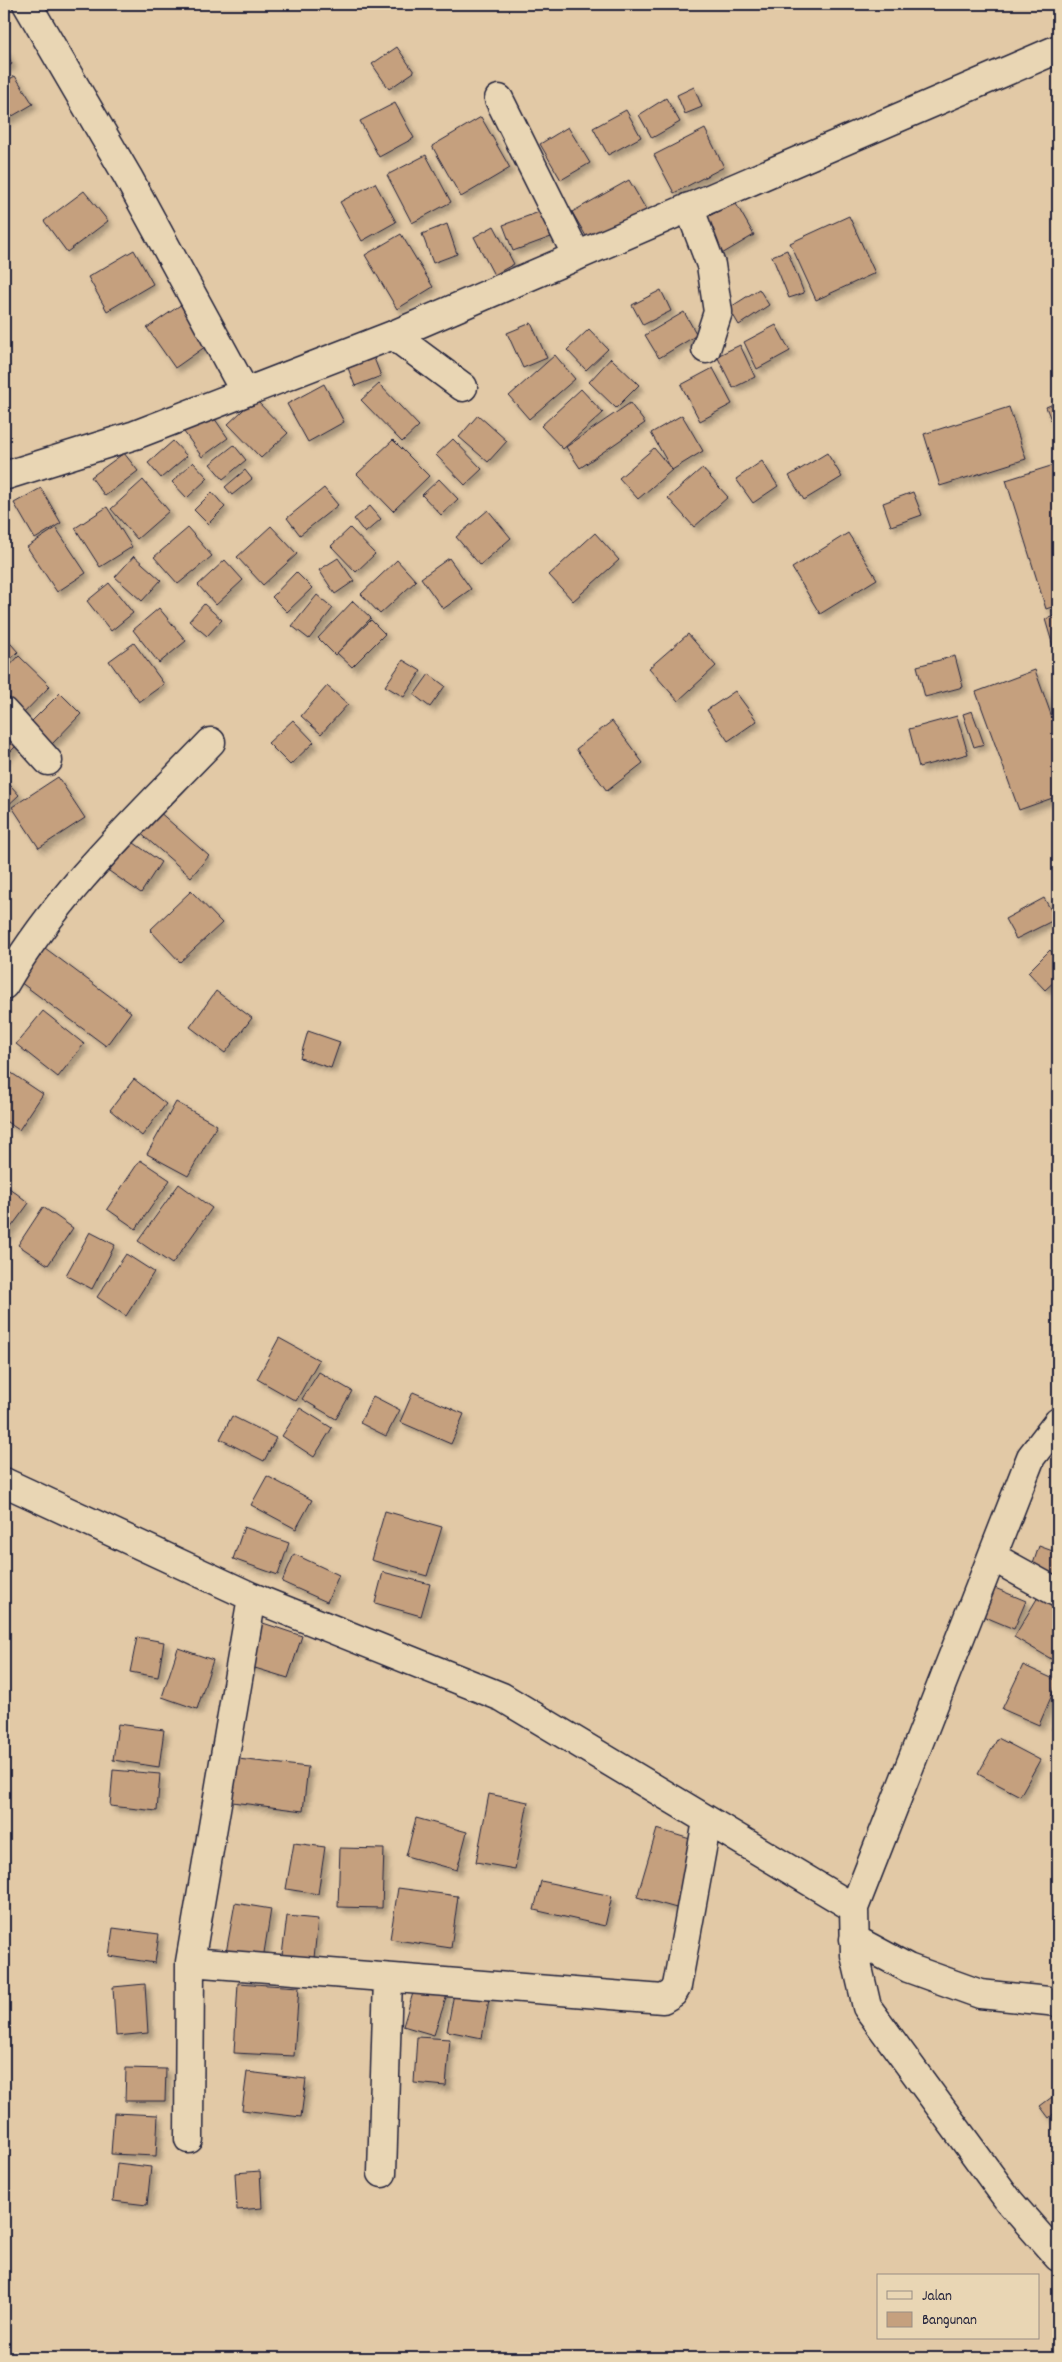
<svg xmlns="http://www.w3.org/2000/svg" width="1062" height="2362" font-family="Dekko,sans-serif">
<defs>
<filter id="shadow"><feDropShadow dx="4.5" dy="4.5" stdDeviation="2.5" flood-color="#0004"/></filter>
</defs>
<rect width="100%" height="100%" fill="#e2c9a6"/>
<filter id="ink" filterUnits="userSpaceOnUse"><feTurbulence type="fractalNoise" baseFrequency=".02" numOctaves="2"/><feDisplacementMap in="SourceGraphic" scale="10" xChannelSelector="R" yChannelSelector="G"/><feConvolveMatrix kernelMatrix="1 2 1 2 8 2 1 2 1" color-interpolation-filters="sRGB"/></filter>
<g filter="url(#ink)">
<path fill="#c5a07e" stroke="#22223b" filter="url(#shadow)" d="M397,47L414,72L389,89L372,64Z
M4,49L12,64L4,69Z
M15,76L33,104L4,121V82Z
M694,87L702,107L685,114L677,95Z
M666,98L680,122L652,138L639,115Z
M395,103L414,138L379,157L360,121Z
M626,110L641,137L608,155L593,128Z
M481,117L510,168L461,197L432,146Z
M568,127L590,163L561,180L540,144Z
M705,129L724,167L674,193L654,155Z
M426,155L451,202L412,223L387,175Z
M629,180L647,211L590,243L572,212Z
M375,183L396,222L362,241L340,202Z
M84,191L108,221L67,252L44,221Z
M735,202L754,235L720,255L700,221Z
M542,211L551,237L513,251L503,225Z
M849,216L875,273L816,300L790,243Z
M447,224L457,254L433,263L422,234Z
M494,226L514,264L494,275L474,237Z
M401,234L433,287L397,309L365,255Z
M134,250L153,284L107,311L88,277Z
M787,250L804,293L789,298L772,256Z
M759,289L769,305L739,325L729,308Z
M661,290L671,311L643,325L632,305Z
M182,304L209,344L175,368L147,328Z
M684,312L697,335L659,358L645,335Z
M531,323L547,358L523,368L507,333Z
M776,325L790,351L757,369L744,342Z
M589,329L608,349L586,370L567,350Z
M740,345L755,377L733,388L717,356Z
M555,355L575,379L529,419L509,396Z
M374,358L381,376L355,386L348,368Z
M611,358L639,385L616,408L589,382Z
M713,368L732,404L700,421L681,385Z
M324,384L344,422L308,442L287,404Z
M379,384L419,426L402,442L361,400Z
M581,389L603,413L563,449L541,426Z
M255,399L288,433L261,458L228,424Z
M1058,402V438L1046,407Z
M630,403L645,423L580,468L566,447Z
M1009,407L1026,459L940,486L924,434Z
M210,412L228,438L202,457L184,432Z
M478,415L507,441L488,462L459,437Z
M682,415L703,451L672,470L651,433Z
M453,439L482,469L465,485L436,455Z
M393,440L429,476L393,511L357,474Z
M173,441L187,456L161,478L148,463Z
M234,445L246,460L223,479L210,464Z
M654,448L672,470L638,499L619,478Z
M124,453L138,471L105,496L91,477Z
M827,453L842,477L804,500L789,476Z
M762,461L778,486L753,503L736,479Z
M193,462L208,478L187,498L172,482Z
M1054,465L1058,481V605L1046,609L1006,480Z
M702,468L728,497L694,527L668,498Z
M245,470L252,479L232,495L225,487Z
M439,479L458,499L441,515L422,495Z
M143,480L169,511L137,539L111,509Z
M41,488L61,523L35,539L14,503Z
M324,488L338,505L300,535L287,518Z
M212,492L225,507L208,524L194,510Z
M913,492L922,515L891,526L883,503Z
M370,506L381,519L365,533L354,519Z
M107,507L132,547L100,567L75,528Z
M488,510L511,538L480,565L456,537Z
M271,526L297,554L263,585L237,557Z
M56,528L86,573L57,592L27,547Z
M188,528L212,556L178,584L154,557Z
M350,528L375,554L356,572L331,546Z
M595,533L619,560L573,601L549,575Z
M848,533L877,579L820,614L792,568Z
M134,556L161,580L142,601L115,577Z
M338,558L354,581L335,594L319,570Z
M449,558L471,589L443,609L421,578Z
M225,560L243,580L216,605L198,585Z
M397,560L416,581L380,614L361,594Z
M296,572L312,588L287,612L272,597Z
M109,583L133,613L111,631L87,601Z
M317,595L333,608L309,639L292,626Z
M353,601L371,618L335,655L318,638Z
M204,604L222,620L207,636L189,621Z
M159,608L186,641L159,663L133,630Z
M1058,615V644L1053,646L1045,619Z
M371,620L385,634L352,667L337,653Z
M688,634L716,666L678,701L649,668Z
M4,636L18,652L4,665Z
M134,643L164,684L139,702L109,661Z
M19,656L50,686L19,718L4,704V672Z
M955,656L963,687L925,697L917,666Z
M403,660L421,671L404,697L385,686Z
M1035,670L1058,734V796L1019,810L976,692Z
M429,674L445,686L430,707L414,695Z
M327,686L348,704L321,734L301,716Z
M735,691L757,721L728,741L707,710Z
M60,693L81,714L51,745L29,724Z
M972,711L984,744L974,747L963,714Z
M957,716L968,754L919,767L909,729Z
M4,719L23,739L4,758Z
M293,720L314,742L290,765L268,743Z
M612,721L643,763L607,791L576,749Z
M58,777L85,818L39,848L12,807Z
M4,778L19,795L4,809Z
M157,810L209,856L191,877L138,831Z
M127,838L161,862L141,893L106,869Z
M191,891L222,923L180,962L150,930Z
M1044,898L1056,919L1016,939L1005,919Z
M41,945L131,1012L106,1046L16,979Z
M1050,950L1058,959V978L1045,990L1028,972Z
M216,991L252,1018L225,1053L190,1027Z
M43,1011L84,1044L58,1077L16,1044Z
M308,1031L340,1042L331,1068L300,1058Z
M4,1068L43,1094L19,1130L4,1120Z
M134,1079L166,1104L142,1136L110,1110Z
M176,1102L217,1125L188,1176L147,1154Z
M140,1160L170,1180L136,1229L107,1209Z
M4,1184L29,1203L4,1237Z
M179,1184L212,1208L172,1264L138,1241Z
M43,1207L73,1228L48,1265L18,1245Z
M90,1232L115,1245L92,1289L66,1275Z
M126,1254L154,1272L126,1316L97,1297Z
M279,1338L319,1360L296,1401L257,1379Z
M319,1372L352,1391L336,1419L302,1399Z
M413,1392L464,1414L451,1444L400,1422Z
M373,1396L400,1410L386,1436L360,1423Z
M300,1408L332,1428L314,1457L282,1436Z
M232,1416L276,1438L264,1461L220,1439Z
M267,1476L312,1500L296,1529L251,1505Z
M385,1511L442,1527L427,1576L371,1560Z
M244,1527L289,1543L278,1575L233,1559Z
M1039,1546L1058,1553V1575L1032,1567Z
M294,1554L339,1575L327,1602L282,1582Z
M383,1572L430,1584L421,1616L375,1603Z
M995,1588L1026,1601L1014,1629L983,1616Z
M1041,1592L1058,1602V1663L1014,1637Z
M260,1622L302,1636L288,1678L245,1665Z
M137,1637L164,1642L158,1677L130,1672Z
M178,1648L213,1660L197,1709L162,1697Z
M1023,1665L1058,1681L1039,1725L1002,1709Z
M1058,1691V1731L1052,1730Z
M118,1724L164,1730L159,1767L113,1760Z
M998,1738L1040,1760L1020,1796L978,1774Z
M238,1759L308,1767L303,1811L232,1802Z
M113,1770L160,1774L157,1811L110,1806Z
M489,1794L528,1802L515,1869L476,1862Z
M416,1818L467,1832L457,1870L406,1856Z
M657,1829L700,1842L680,1909L637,1897Z
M294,1843L325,1847L318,1894L286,1889Z
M340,1848L384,1849L382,1908L338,1907Z
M541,1881L612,1896L605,1926L534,1910Z
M398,1888L458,1896L451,1948L390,1939Z
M235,1903L271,1909L263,1959L226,1953Z
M287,1916L318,1919L314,1958L282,1955Z
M113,1928L159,1934L155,1963L109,1956Z
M238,1983L299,1987L294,2056L234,2053Z
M416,1983L448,1992L434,2035L403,2026Z
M145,1984L148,2033L116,2036L113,1987Z
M455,1988L490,1994L482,2038L447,2031Z
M417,2037L450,2039L446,2086L414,2083Z
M126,2068L166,2069L165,2101H125Z
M247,2072L306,2079L301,2117L242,2110Z
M1052,2097L1058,2106V2110L1049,2118L1040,2106Z
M114,2113L158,2115L156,2156L111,2154Z
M117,2163L151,2167L147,2205L113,2201Z
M260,2171L262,2208L237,2210L235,2173Z"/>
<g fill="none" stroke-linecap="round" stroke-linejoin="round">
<g stroke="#22223b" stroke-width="31">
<path id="minor" d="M27,4L128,177L245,392
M499,99L577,256
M689,207L711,265L718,312L706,349
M393,335L463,387
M4,476L135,435L393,335L1058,49
M4,712L48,761
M4,985C58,892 137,819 211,742
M1058,1422L1031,1457L854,1908L855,1955L867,2007L1009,2201L1058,2257
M4,1482L252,1597L502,1697L854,1908
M993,1557L1058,1593
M854,1939L908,1968L980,1994L1058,2002
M190,1962L663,1999L673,1993L677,1986L707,1821
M189,2139L190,1962L252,1597
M382,2173L388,1979"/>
</g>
<use href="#minor" stroke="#e9d6b4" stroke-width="28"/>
</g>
</g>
<rect width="1062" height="2362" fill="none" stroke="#e9d6b4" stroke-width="20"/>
<rect x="10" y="10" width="1042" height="2342" fill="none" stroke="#22223b" stroke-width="2" filter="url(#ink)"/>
<rect x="877" y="2274" width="162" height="65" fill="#e9d6b4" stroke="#998e84"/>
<rect x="887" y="2291" width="25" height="8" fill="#e9d6b4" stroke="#998e84"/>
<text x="922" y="2300" font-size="15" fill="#22223b">Jalan</text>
<rect x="887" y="2312" width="25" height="15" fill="#c5a07e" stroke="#998e84"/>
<text x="922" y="2324" font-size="15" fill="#22223b">Bangunan</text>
</svg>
